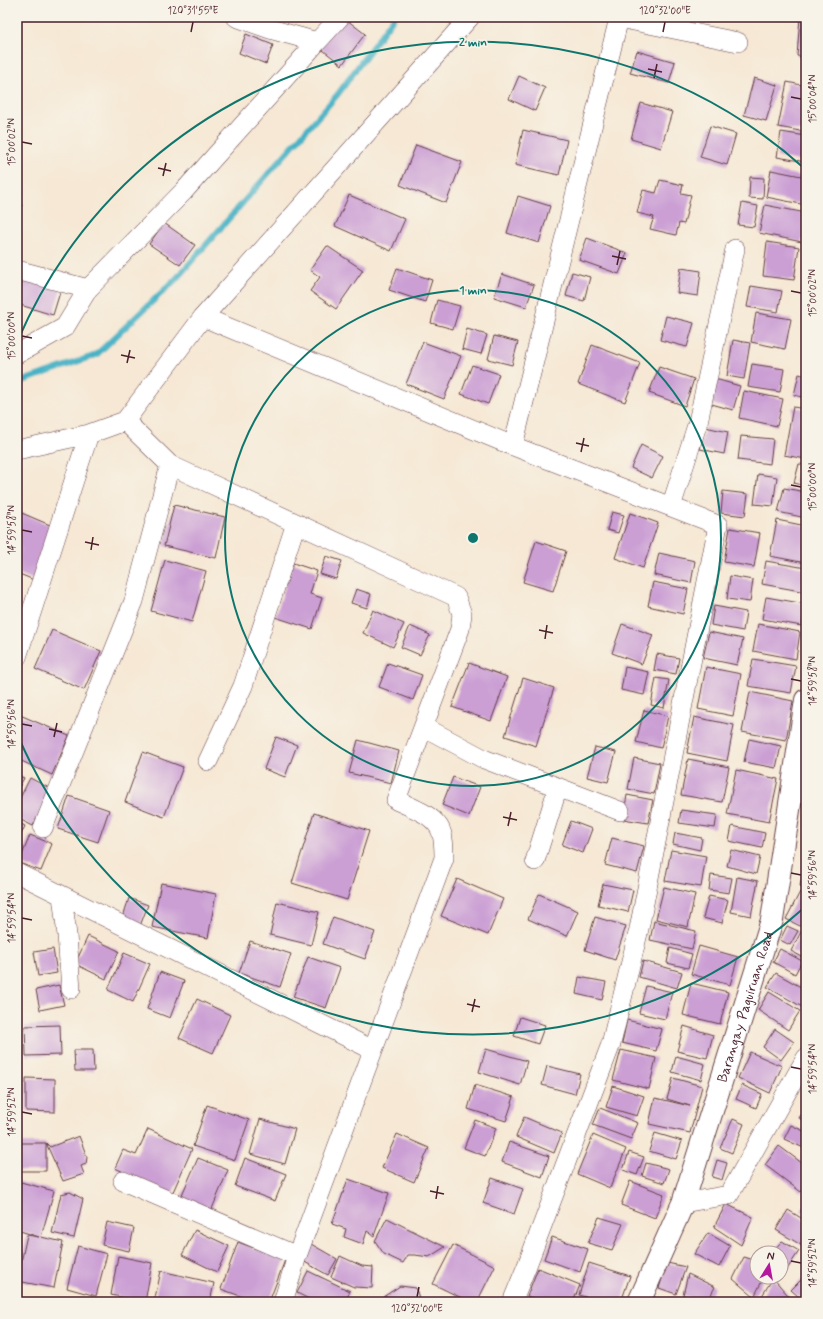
<svg xmlns="http://www.w3.org/2000/svg" width="823" height="1319" font-family="Mynerve,sans-serif">
<rect width="100%" height="100%" fill="#f7f3e8"/>
<filter id="ink" filterUnits="userSpaceOnUse"><feTurbulence type="fractalNoise" baseFrequency=".025" numOctaves="2"/><feDisplacementMap in="SourceGraphic" scale="8" xChannelSelector="R" yChannelSelector="G"/><feConvolveMatrix kernelMatrix="1 2 1 2 8 2 1 2 1" color-interpolation-filters="sRGB"/></filter>
<filter id="wash" filterUnits="userSpaceOnUse"><feTurbulence type="fractalNoise" baseFrequency=".012" numOctaves="4" result="noise"/><feDisplacementMap in="SourceGraphic" scale="16" xChannelSelector="R" yChannelSelector="G"/><feGaussianBlur stdDeviation="0.9" result="paint"/><feColorMatrix in="noise" values="0 0 0 0 0 0 0 0 0 0 0 0 0 0 0 0 0 1.4 0 .05"/><feComposite in="paint" operator="in"/></filter>
<g filter="url(#wash)">
<rect width="100%" height="100%" fill="#f6e8d4"/>
<g fill="none" stroke-linecap="round" stroke-linejoin="round">
<path stroke="#48b3c6" stroke-width="6" d="M17,383L96,355L176,279L338,94L394,17"/>
</g>
<g id="blocks">
<path fill="#cb9fd4" d="M343,17L365,34L342,65L319,47Z
M800,17H806V57L797,56Z
M246,34L273,45L266,64L239,53Z
M637,51L675,62L669,83L630,73Z
M519,76L545,88L535,111L509,99Z
M754,78L777,85L766,121L744,115Z
M787,82L806,86V132L778,127Z
M641,103L672,112L661,148L631,139Z
M710,126L736,134L727,165L700,157Z
M523,130L567,140L559,175L515,165Z
M781,132L806,136V162L777,157Z
M416,145L462,162L446,203L400,185Z
M771,170L806,177V205L766,197Z
M750,177L764,178L763,199L749,198Z
M660,180L683,185L681,193L691,195L684,224L679,223L676,235L650,229L654,217L637,213L643,190L656,193Z
M349,195L405,219L391,251L335,226Z
M518,196L550,206L539,243L507,233Z
M17,203L22,205L17,219Z
M742,203L758,206L754,227L738,225Z
M765,205L806,213V222L802,242L759,233Z
M164,223L195,245L180,265L149,244Z
M587,238L627,253L619,274L579,260Z
M767,242L799,247L794,280L763,276Z
M327,246L363,270L336,309L310,291L320,277L310,270Z
M397,268L432,280L425,302L389,290Z
M681,268L701,271L698,296L677,293Z
M572,272L590,277L584,301L566,296Z
M502,274L534,285L526,307L494,297Z
M23,278L61,289L53,315L17,304V298Z
M751,286L782,291L778,312L747,307Z
M437,300L460,306L453,329L431,323Z
M756,313L791,319L785,349L751,342Z
M666,316L694,323L687,347L660,340Z
M467,329L487,335L481,354L462,349Z
M494,336L518,342L512,365L488,359Z
M733,340L750,343L744,379L727,376Z
M423,342L461,356L444,399L406,384Z
M592,345L640,363L625,402L578,384Z
M752,364L784,369L780,392L748,387Z
M472,365L499,374L488,404L461,394Z
M659,367L694,379L685,406L649,393Z
M799,374L806,376V398L794,395Z
M715,379L740,386L733,410L708,403Z
M744,391L783,399L777,426L739,418Z
M793,407L806,409V459L784,455Z
M705,427L728,432L724,454L700,449Z
M741,436L773,439L770,464L738,460Z
M641,445L663,456L652,478L631,468Z
M799,464L806,465V486L794,483Z
M758,474L777,477L773,506L754,504Z
M784,488L806,492V518L778,512Z
M723,491L748,494L745,516L721,513Z
M174,505L225,517L216,558L164,546Z
M17,511L57,528L34,580L17,573Z
M612,512L624,515L618,533L607,530Z
M630,513L658,523L643,568L615,558Z
M777,520L806,526V563L770,556Z
M730,528L760,533L754,567L724,562Z
M536,541L566,551L553,591L523,582Z
M659,553L695,561L691,583L654,575Z
M326,556L342,561L336,579L320,574Z
M165,560L206,571L192,622L151,611Z
M766,561L806,568V592L762,584Z
M293,563L317,571L310,594L322,598L312,629L275,617Z
M730,576L753,580L750,602L727,599Z
M653,582L688,589L683,614L648,606Z
M356,589L371,594L367,608L351,603Z
M766,597L806,604L802,626L762,619Z
M714,606L746,612L743,631L711,625Z
M373,610L404,624L393,647L363,633Z
M622,624L653,635L642,664L612,653Z
M758,624L800,632L796,659L753,651Z
M410,626L430,635L420,655L401,647Z
M52,630L101,651L84,690L35,669Z
M709,632L743,639L737,665L703,658Z
M657,654L679,658L676,674L654,670Z
M753,659L796,666L791,693L748,686Z
M388,663L422,675L413,700L379,687Z
M469,663L507,677L491,721L452,707Z
M625,667L649,672L644,695L621,690Z
M706,667L741,674L733,716L698,709Z
M523,678L554,688L536,746L505,736Z
M656,678L669,680L664,708L651,705Z
M750,692L793,701L786,740L742,732Z
M644,710L668,716L661,748L636,742Z
M20,715L69,736L52,775L17,759V723Z
M694,717L734,725L727,761L687,753Z
M276,737L297,745L285,777L264,769Z
M749,739L781,746L776,768L744,762Z
M358,740L399,751L391,783L349,773Z
M595,747L616,752L608,782L587,777Z
M143,752L183,767L164,817L125,802Z
M634,758L660,763L654,794L628,789Z
M688,759L729,767L722,802L681,795Z
M736,770L778,779L769,822L727,814Z
M17,775L24,778L17,791Z
M453,777L480,787L469,816L442,805Z
M30,778L51,789L33,826L17,818V804Z
M627,795L653,800L648,823L623,819Z
M69,796L109,810L98,842L58,829Z
M681,810L717,815L715,828L679,823Z
M314,813L369,831L347,900L292,883Z
M571,821L592,829L583,853L562,845Z
M17,822L25,826L17,843Z
M732,826L765,833L762,848L729,841Z
M675,833L702,838L700,850L673,844Z
M30,835L52,844L41,871L19,863Z
M612,838L644,846L637,873L605,865Z
M671,850L706,856L701,887L665,881Z
M731,850L760,857L756,874L727,866Z
M805,860H806V887L800,886Z
M711,875L732,878L729,893L709,890Z
M737,877L758,881L751,916L731,912Z
M457,879L503,899L488,935L441,916Z
M161,883L216,894L208,938L152,927Z
M603,884L633,890L628,912L598,905Z
M664,887L695,894L688,927L656,919Z
M800,892L806,895V929L786,919Z
M539,894L578,911L567,936L528,919Z
M709,896L728,900L722,923L703,918Z
M129,898L148,905L140,926L122,920Z
M277,902L319,912L311,945L270,935Z
M333,917L375,932L365,959L323,944Z
M595,917L626,926L615,960L585,950Z
M654,921L696,931L692,949L650,940Z
M787,926L798,931L790,945L780,940Z
M802,930L806,932V959L791,951Z
M88,936L119,951L106,979L75,964Z
M250,941L291,954L280,987L239,973Z
M699,946L738,957L730,985L691,974Z
M670,948L692,954L688,968L667,963Z
M53,949L57,973L38,976L34,952Z
M780,949L802,961L795,974L773,962Z
M124,953L150,964L133,1002L108,990Z
M308,957L340,968L326,1008L293,997Z
M643,961L682,972L677,988L639,977Z
M160,972L184,981L170,1018L147,1009Z
M776,973L806,990V1005L804,1008L767,987Z
M806,975V987L801,984Z
M579,977L606,982L602,1000L576,994Z
M691,983L728,992L720,1024L683,1015Z
M59,985L64,1005L40,1010L36,990Z
M646,986L672,992L665,1019L639,1013Z
M769,992L800,1011L788,1030L758,1010Z
M197,999L230,1015L213,1053L179,1038Z
M520,1017L545,1025L538,1044L514,1036Z
M627,1020L662,1029L656,1051L622,1043Z
M60,1025L61,1055L26,1056L25,1026Z
M684,1026L713,1035L707,1058L677,1051Z
M775,1029L794,1042L781,1060L763,1047Z
M486,1049L527,1061L520,1085L479,1072Z
M74,1050H93L94,1071H75Z
M621,1050L656,1058L649,1089L613,1080Z
M750,1052L782,1066L770,1093L738,1078Z
M676,1056L705,1064L701,1080L672,1072Z
M547,1066L580,1074L575,1094L542,1085Z
M26,1078L55,1079V1112L26,1111Z
M673,1078L702,1086L690,1133L649,1124L655,1098L690,1106L667,1099Z
M475,1085L514,1097L506,1121L468,1109Z
M742,1085L762,1094L756,1108L736,1099Z
M613,1086L644,1096L637,1116L606,1107Z
M207,1105L249,1120L235,1160L193,1146Z
M806,1105V1122L799,1118Z
M600,1108L638,1123L631,1139L593,1125Z
M524,1117L562,1133L554,1153L516,1137Z
M260,1119L295,1129L285,1164L250,1154Z
M733,1119L744,1124L732,1153L720,1148Z
M475,1120L496,1128L485,1156L464,1148Z
M791,1125L806,1132V1149L784,1139Z
M148,1129L192,1149L172,1194L115,1168L123,1150L136,1155Z
M655,1133L682,1141L676,1159L649,1151Z
M397,1134L429,1148L414,1182L382,1168Z
M593,1135L626,1149L610,1188L577,1174Z
M79,1136L87,1157L86,1164L81,1166L84,1174L63,1181L46,1143V1171H17V1143H46L50,1147Z
M509,1142L549,1156L542,1177L502,1162Z
M779,1146L806,1166V1186L801,1192L765,1165Z
M629,1152L644,1157L637,1175L623,1170Z
M198,1158L228,1170L212,1209L181,1197Z
M245,1158L286,1174L275,1201L235,1186Z
M717,1160L727,1163L722,1180L712,1177Z
M646,1163L669,1169L664,1183L642,1176Z
M492,1178L523,1189L514,1214L483,1203Z
M348,1179L389,1193L374,1236L367,1231L363,1244L344,1237L346,1229L332,1224Z
M17,1181L54,1191L41,1237L63,1242L54,1288L17,1281L27,1235L39,1237L17,1230Z
M630,1181L664,1194L655,1218L621,1205Z
M70,1192L83,1199L74,1238L52,1233L61,1194Z
M806,1203V1213L801,1211Z
M726,1204L753,1217L741,1245L714,1227Z
M788,1210L806,1221V1248L776,1230Z
M599,1217L623,1224L612,1250L588,1243Z
M387,1218L445,1247L429,1257L415,1255H408L403,1263L384,1254L375,1241Z
M107,1222L134,1228L129,1251L102,1245Z
M195,1230L229,1246L217,1272L182,1255Z
M708,1233L730,1246L719,1267L694,1254Z
M552,1237L588,1249L580,1272L544,1259Z
M782,1241L799,1251L786,1271L781,1267V1253H771Z
M238,1242L285,1260L269,1302H257L221,1289Z
M311,1244L337,1259L328,1275L301,1260Z
M453,1245L495,1266L477,1302H470L433,1284Z
M78,1246L107,1254L96,1296L67,1288Z
M118,1256L152,1263L145,1302L111,1295Z
M340,1256L362,1266L373,1267L372,1288L354,1287L331,1277Z
M744,1257L757,1261V1277H764L754,1297L733,1279Z
M589,1263L630,1276L621,1302H602L579,1295Z
M667,1263L686,1267L676,1294L659,1288Z
M538,1268L580,1285L573,1302H542L527,1296Z
M161,1271L214,1283L210,1302H154Z
M308,1271L350,1291L345,1302H315L297,1293Z
M688,1274L715,1287L707,1302H701L683,1295Z
M806,1275V1302H805L791,1290Z
M773,1278L793,1301L792,1302H763L760,1299Z
M400,1286L416,1288L420,1302H383V1297Z
M654,1297L663,1302H651Z
M442,1298L453,1302H441Z"/>
</g>
</g>
<g filter="url(#ink)">
<use href="#blocks" fill-opacity="0" stroke="#643d44" stroke-width="1"/>
<g fill="none" stroke-linecap="round" stroke-linejoin="round">
<g stroke="#643d44" stroke-width="20">
<path id="minor" d="M236,17L270,29L317,42L340,17
M17,270L88,289L65,327L17,354
M88,289L184,191L317,42
M203,317L513,446L718,525L639,929L611,1044L526,1268L512,1302
M125,421L170,465L456,597L462,614L460,629L396,800C410,807 430,813 439,827C444,835 444,848 444,858L297,1256L283,1302
M513,446L619,18L738,42
M17,450L89,434L125,421L203,317L470,17
M671,507L698,422L735,249
M17,657L89,434
M424,727L484,759L620,811
M208,761L243,686L296,523
M43,828L134,601L170,465
M535,861L558,787
M17,873L373,1050
M62,896L67,935L71,989
M123,1181L297,1256
M683,1203L729,1195L806,1058"/>
</g>
<g stroke="#643d44" stroke-width="24">
<g id="tertiary">
<path id="s1" d="M639,1302L683,1203L772,920L806,700"/>
</g>
</g>
<use href="#minor" stroke="#fff" stroke-width="19"/>
<use href="#tertiary" stroke="#fff" stroke-width="22"/>
</g>
</g>
<path fill="none" stroke="#4a1f2b" stroke-width="1.5" d="M191,32L193,22M663,32L665,22M648,69L662,72M654,78L657,64M791,97L801,99M22,142L32,144M158,168L171,171M163,176L166,163M612,256L626,259M617,265L620,251M791,291L801,293M22,336L32,338M121,355L135,358M127,363L130,350M576,443L589,446M581,452L584,438M791,485L801,487M22,530L32,532M85,542L99,545M91,550L93,537M539,630L553,633M545,639L547,625M791,679L801,681M22,724L32,726M49,729L62,732M54,737L57,723M503,817L517,820M508,826L511,812M791,873L801,875M22,918L32,920M467,1004L480,1007M472,1012L475,999M791,1067L801,1069M22,1112L32,1114M430,1191L444,1194M436,1199L438,1186M791,1261L801,1263M417,1297L419,1287"/>
<g fill="none" stroke="#0f766e" stroke-width="2">
<circle cx="473" cy="538" r="248"/>
<path d="M805 907A496 496 0 0 1 18 736M18 340A496 496 0 0 1 805 169"/>
</g>
<g text-anchor="middle" stroke-width="3.5" stroke-linejoin="round" paint-order="stroke">
<g font-size="14" fill="#4a1f2b" stroke="#f7f3e8">
<text dy="5" stroke="none"><textPath href="#s1" startOffset="314">Barangay Paguiruan Road</textPath></text>
</g>
</g>
<circle cx="473" cy="538" r="6" fill="#0f766e" stroke="#f7f3e8" stroke-width="2"/>
<g font-size="12" text-anchor="middle" font-weight="bold" fill="#0f766e" stroke="#f7f3e8" stroke-width="3.5" stroke-linejoin="round" paint-order="stroke">
<text x="473" y="46">2 min</text>
<text x="473" y="294">1 min</text>
</g>
<rect width="823" height="1319" fill="none" stroke="#f7f3e8" stroke-width="44"/>
<g transform="translate(769 1265) rotate(11)"><circle r="19" fill="#f7f3e8" stroke="#b29e9c"/>
<path d="M0-3L7 15L0 10L-7 15Z" fill="#b5179e"/>
<text y="-6" font-size="11" font-weight="bold" text-anchor="middle" fill="#4a1f2b">N</text>
</g>
<rect x="22" y="22" width="779" height="1275" fill="none" stroke="#4a1f2b" stroke-width="1.5"/>
<g font-size="10" text-anchor="middle" fill="#4a1f2b">
<text x="193" y="14">120°31'55"E</text>
<text x="665" y="14">120°32'00"E</text>
<text transform="translate(812 99) rotate(-90)" y="4">15°00'04"N</text>
<text transform="translate(11 142) rotate(-90)" y="4">15°00'02"N</text>
<text transform="translate(812 293) rotate(-90)" y="4">15°00'02"N</text>
<text transform="translate(11 336) rotate(-90)" y="4">15°00'00"N</text>
<text transform="translate(812 487) rotate(-90)" y="4">15°00'00"N</text>
<text transform="translate(11 530) rotate(-90)" y="4">14°59'58"N</text>
<text transform="translate(812 681) rotate(-90)" y="4">14°59'58"N</text>
<text transform="translate(11 724) rotate(-90)" y="4">14°59'56"N</text>
<text transform="translate(812 875) rotate(-90)" y="4">14°59'56"N</text>
<text transform="translate(11 918) rotate(-90)" y="4">14°59'54"N</text>
<text transform="translate(812 1069) rotate(-90)" y="4">14°59'54"N</text>
<text transform="translate(11 1112) rotate(-90)" y="4">14°59'52"N</text>
<text transform="translate(812 1263) rotate(-90)" y="4">14°59'52"N</text>
<text x="417" y="1312">120°32'00"E</text>
</g>
</svg>
